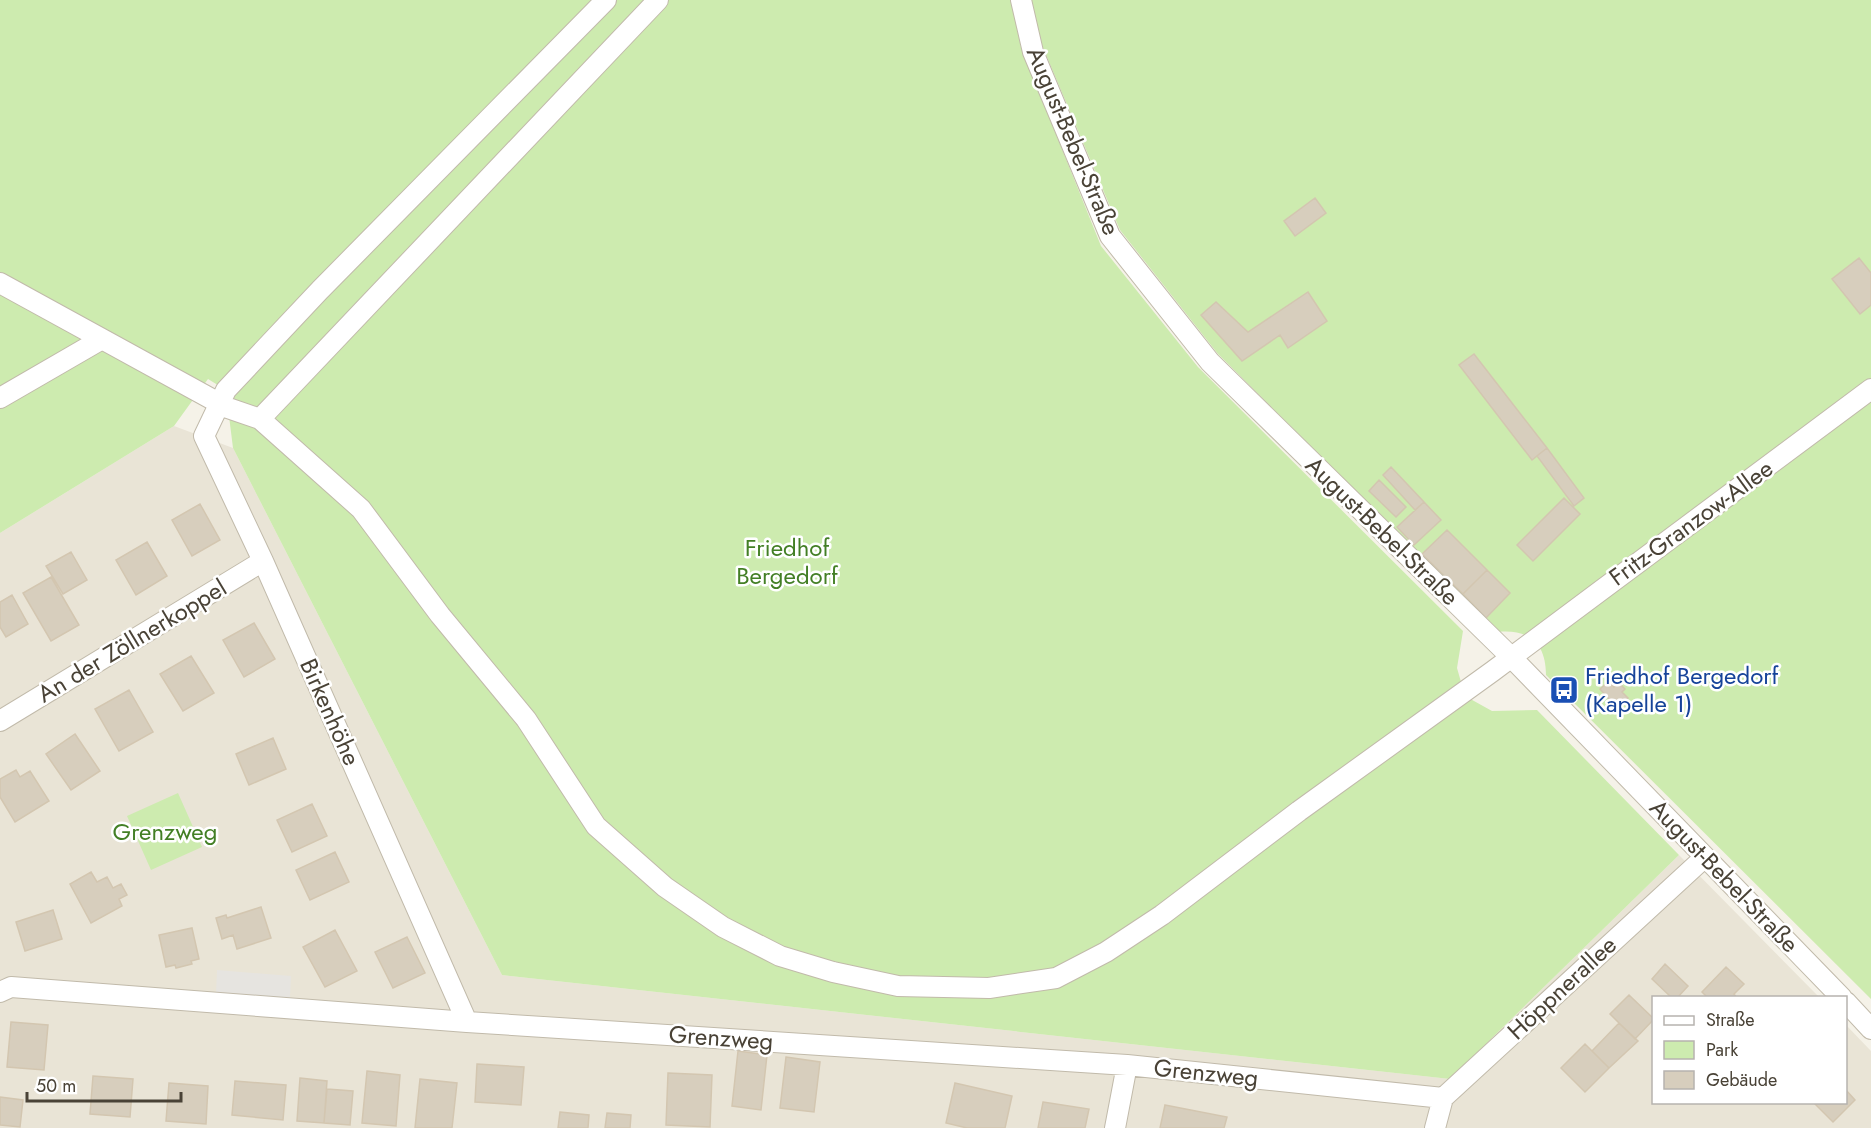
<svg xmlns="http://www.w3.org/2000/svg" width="1871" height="1128" font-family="Jost,sans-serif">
<rect width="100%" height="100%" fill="#f5f2e8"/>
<path fill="#e9e4d6" d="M174,426L233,448L502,975L1450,1079L1679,855L1819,997L1654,998V1102H1846V1025L1871,1051V1128H0V533Z"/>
<path fill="#cdebaf" d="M0,0H1011L1021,47L1101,246L1198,367L1463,631L1457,668L1465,696L1492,711L1537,710L1679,855L1450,1079L502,975L233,448L228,408L234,395L208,379L174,426L0,533Z
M1031,0H1871V999L1546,675C1546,643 1529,629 1498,632L1218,354L1120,230L1041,43Z
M178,793L202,847L151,870L127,816Z"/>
<path fill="#e6e4e0" d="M217,970L291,976L290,999L216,993Z"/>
<path fill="#d7cebd" stroke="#d3c6b0" stroke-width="1.5" d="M1315,198L1326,213L1295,236L1284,221Z
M1859,258L1871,273V305L1860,314L1832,279Z
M1308,292L1327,321L1288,348L1280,335L1242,361L1201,315L1216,302L1248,332Z
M1474,354L1547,448L1532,460L1459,365Z
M1547,448L1584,498L1574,506L1537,456Z
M1391,467L1424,502L1415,510L1383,475Z
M1379,480L1406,507L1396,517L1369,491Z
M1564,498L1580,514L1533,561L1517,545Z
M1424,502L1441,520L1414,545L1397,527Z
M200,504L220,540L192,556L172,520Z
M1447,530L1487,570L1463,594L1422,554Z
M147,542L167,576L136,595L116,560Z
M71,552L87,580L63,594L46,566Z
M1487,570L1510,593L1486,618L1463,594Z
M51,577L79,625L51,641L23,593Z
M12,595L28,624L6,637L0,627V602Z
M254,623L275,659L244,677L223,640Z
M191,656L214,693L183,711L160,674Z
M1609,681L1614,687L1619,683L1625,689L1622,692L1628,698L1617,708L1600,689Z
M129,690L153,732L119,751L95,709Z
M75,734L100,771L71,790L46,754Z
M273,738L286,769L249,785L236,754Z
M16,770L20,777L30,771L49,801L15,822L0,797V779Z
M312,804L327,836L292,852L277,820Z
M335,852L349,882L310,900L296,870Z
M91,872L97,882L107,877L113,888L121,884L127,895L119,899L122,906L91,923L70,884Z
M261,907L271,938L237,949L233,935L222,939L216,918L226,915L227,918Z
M53,910L62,939L25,951L16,922Z
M192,928L199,959L191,961L192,964L176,968L175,965L166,967L159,935Z
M335,930L357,971L325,987L303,947Z
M407,937L425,973L393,988L375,952Z
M1665,964L1688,986L1677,998H1672L1652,979Z
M1726,967L1744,984L1734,994L1737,998H1708L1702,992Z
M1629,995L1654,1019L1635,1039L1610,1014Z
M11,1022L48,1025L44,1070L7,1067Z
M1619,1023L1638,1041L1609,1068L1592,1051Z
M1585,1044L1609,1068L1585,1092L1561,1068Z
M738,1051L767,1055L761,1110L732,1106Z
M786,1057L820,1062L814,1112L780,1108Z
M477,1064L524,1067L521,1105L475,1102Z
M367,1071L400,1075L396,1126L362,1123Z
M668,1073L712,1075L710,1127L666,1125Z
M93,1076L133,1079L130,1117L90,1114Z
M300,1078L327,1081L324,1123L297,1121Z
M420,1079L457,1083L452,1128H415Z
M235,1081L286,1085L283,1120L232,1115Z
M169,1083L208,1086L206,1124L166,1121Z
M955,1083L1012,1096L1005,1128H967L946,1123Z
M327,1089L353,1091L350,1125L324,1123Z
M1846,1090L1855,1100L1833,1122L1814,1103L1846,1102Z
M0,1097L23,1100L20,1127L0,1125Z
M1043,1102L1089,1109L1085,1128H1038Z
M1165,1105L1227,1117L1224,1128H1160Z
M560,1112L589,1115L588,1128H558Z
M607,1113L631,1115L630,1128H605Z"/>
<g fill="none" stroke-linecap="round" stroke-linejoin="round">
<g stroke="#c1baaa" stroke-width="22">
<path id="minor" d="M658,0L260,419L361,509L440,615L526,719L596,826L665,887L723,927L780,956L833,972L898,986L989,988L1056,978L1106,952L1162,915L1299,811L1493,671L1871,389
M1021,0L1033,52L1110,236L1210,362L1512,658L1842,998
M0,283L228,408L260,419
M0,398L102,339
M0,721L263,561
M0,992L11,987L467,1022L1127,1065L1443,1098
M1846,1002L1871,1029
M467,1022L263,561L204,436L226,390L320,290L606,0
M1115,1128L1127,1065
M1435,1128L1443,1098L1705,857"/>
</g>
<use href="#minor" stroke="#fff" stroke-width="20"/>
</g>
<defs>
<g id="bus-square" transform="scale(1.5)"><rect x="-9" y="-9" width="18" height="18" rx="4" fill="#1a4fb4" stroke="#fff"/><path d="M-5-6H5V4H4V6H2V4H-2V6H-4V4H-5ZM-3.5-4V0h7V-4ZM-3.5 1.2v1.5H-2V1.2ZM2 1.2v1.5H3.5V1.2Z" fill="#fff"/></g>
</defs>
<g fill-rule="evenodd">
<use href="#bus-square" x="1564" y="690"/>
</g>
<g text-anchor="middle" stroke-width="5" stroke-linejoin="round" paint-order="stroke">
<g font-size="24" fill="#494236" stroke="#fff">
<text transform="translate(1073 141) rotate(67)" y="8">August-Bebel-Straße</text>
<text transform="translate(1691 523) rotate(-36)" y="8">Fritz-Granzow-Allee</text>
<text transform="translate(1382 531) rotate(44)" y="8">August-Bebel-Straße</text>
<text transform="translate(132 641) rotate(-31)" y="8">An der Zöllnerkoppel</text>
<text transform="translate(330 712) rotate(66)" y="8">Birkenhöhe</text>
<text transform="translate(1724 876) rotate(46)" y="8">August-Bebel-Straße</text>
<text transform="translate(1562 988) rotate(-43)" y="8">Höppnerallee</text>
<text transform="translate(721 1038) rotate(4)" y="8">Grenzweg</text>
<text transform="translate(1206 1073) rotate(6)" y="8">Grenzweg</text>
</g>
<g font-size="24" fill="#437f25" stroke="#fff">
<text x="787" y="556">Friedhof<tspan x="787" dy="28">Bergedorf</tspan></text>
<text x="165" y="840">Grenzweg</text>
</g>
<g font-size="24" fill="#164399" stroke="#fff" text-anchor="start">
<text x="1585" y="684">Friedhof Bergedorf<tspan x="1585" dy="28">(Kapelle 1)</tspan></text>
</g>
</g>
<rect x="1652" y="996" width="195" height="108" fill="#ffffff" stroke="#b6b3af" stroke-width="1.5"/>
<rect x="1664" y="1016" width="30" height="9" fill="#ffffff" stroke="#b6b3af" stroke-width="1.5"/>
<text x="1706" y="1026" font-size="18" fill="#494236">Straße</text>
<rect x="1664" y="1041" width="30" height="18" fill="#cdebaf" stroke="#b6b3af" stroke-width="1.5"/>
<text x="1706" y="1056" font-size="18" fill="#494236">Park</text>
<rect x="1664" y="1071" width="30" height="18" fill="#d7cebd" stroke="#b6b3af" stroke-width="1.5"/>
<text x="1706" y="1086" font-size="18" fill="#494236">Gebäude</text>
<path d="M27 1092v9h154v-9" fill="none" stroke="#494236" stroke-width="3"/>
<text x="36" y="1092" font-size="18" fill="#494236" stroke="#ffffff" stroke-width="4.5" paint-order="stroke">50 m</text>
</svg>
